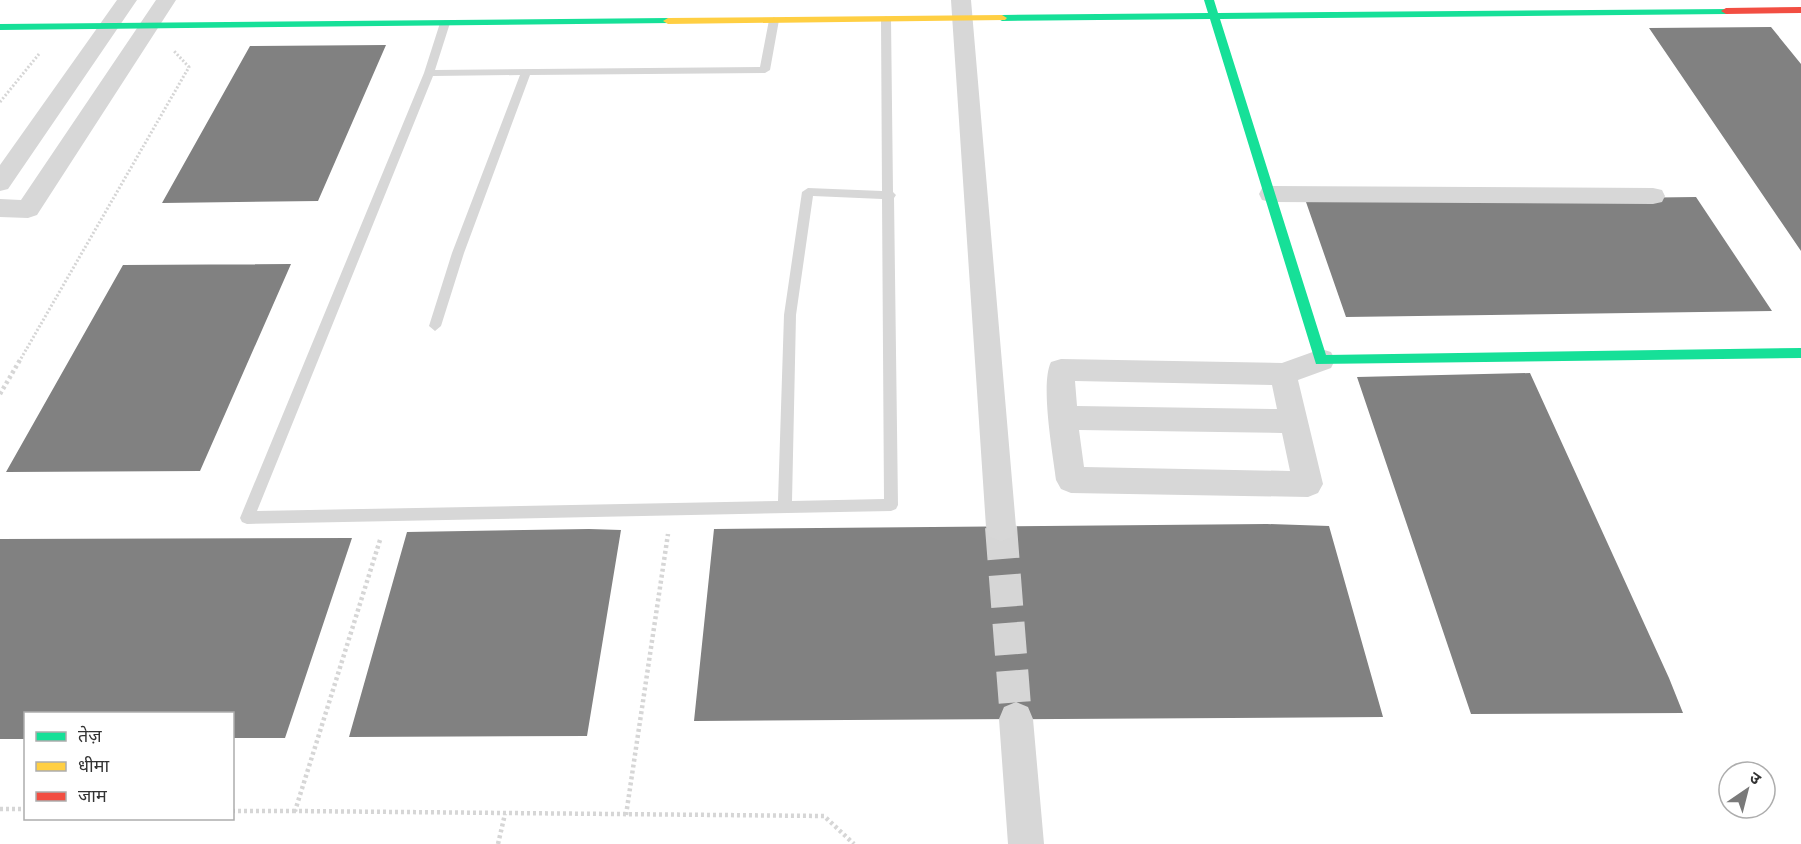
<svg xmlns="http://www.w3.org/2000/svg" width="1801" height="844" font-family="'Titillium Web','Noto Sans Devanagari',sans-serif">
<rect width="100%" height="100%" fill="#fff"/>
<path fill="#818181" d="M1771,27L1801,64V251L1649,28Z
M386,45L318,201L162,203L250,46Z
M1696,197L1772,311L1346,317L1306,202Z
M291,264L200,471L6,472L123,265Z
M1530,373L1669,678L1683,713L1471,714L1357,377Z
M1267,524L1329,526L1383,717L694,721L714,529Z
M589,529L621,530L587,736L349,737L407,532Z
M352,538L285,738H232V714H26V739H0V539Z"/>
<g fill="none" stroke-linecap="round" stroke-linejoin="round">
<path stroke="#d6d6d6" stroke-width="32" stroke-dasharray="32 16" stroke-linecap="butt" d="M1001,527L1016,719"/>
<path stroke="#d6d6d6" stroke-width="3" stroke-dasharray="2 2" stroke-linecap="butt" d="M0,102L39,54
M19,362L189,67L173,50"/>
<path stroke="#d6d6d6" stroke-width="4.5" stroke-dasharray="3 3" stroke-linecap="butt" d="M0,394L20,360
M380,540L295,811L824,816L854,844
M0,809H26
M232,811H295
M626,815L668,534
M498,844L505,814"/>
<path fill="#d7d7d7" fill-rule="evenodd" d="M886,16L891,19L893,192L896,195L894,198L898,505L896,509L891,511L247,524L242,522L240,518L424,73L440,23L445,20L450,23L435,70L760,67L769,20L774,17L779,20L770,70L765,73L530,75L464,253L441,326L435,331L429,326L452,253L520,75L433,76L257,511L778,501L784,315L802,192L808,188L882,191L881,19ZM813,196L882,199L884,499L792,501L796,315Z"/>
<path fill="#d7d7d7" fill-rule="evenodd" d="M117,0H137L8,189L0,191V165Z
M156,0H176L37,215L28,218L0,217V199L21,200Z
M951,0H971L1016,527L1012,537L1001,541L990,537L986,527Z
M1271,186L1653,188L1662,190L1665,196L1662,202L1653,204L1271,202L1262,200L1259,194L1262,188Z
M1321,349L1331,352L1335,360L1331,368L1298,380L1323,484L1318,493L1308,497L1071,493L1061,489L1056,480C1053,454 1040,384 1051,362L1061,359L1282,363ZM1075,381L1272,385L1277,409L1077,406ZM1079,430L1282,433L1290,471L1084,467Z
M1016,702L1028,707L1033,719L1044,844H1008L999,719L1004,707Z"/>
<path fill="#16e098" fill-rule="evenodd" d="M1204,0H1214L1218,13L1729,9L1731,11L1726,14L1220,19L1326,355L1801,348V358L1316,364L1210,19L1002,21L997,18L1002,15L1208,13Z
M668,18L673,21L671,23L0,30V24Z"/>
<path fill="#ffcf43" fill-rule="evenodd" d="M1002,15L1007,18L1005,20L668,24L663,21L668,18Z"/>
<path fill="#f24e42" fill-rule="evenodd" d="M1801,7V13L1726,14L1721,11L1726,8Z"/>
</g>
<rect x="24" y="712" width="210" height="108" fill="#ffffff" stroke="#adadad" stroke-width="1.5"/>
<rect x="36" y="732" width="30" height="9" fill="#16e098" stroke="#adadad" stroke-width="1.5"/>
<text x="78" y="742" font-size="18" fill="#333333">तेज़</text>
<rect x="36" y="762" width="30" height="9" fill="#ffcf43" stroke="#adadad" stroke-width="1.5"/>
<text x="78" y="772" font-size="18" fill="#333333">धीमा</text>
<rect x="36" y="792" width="30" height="9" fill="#f24e42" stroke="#adadad" stroke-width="1.5"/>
<text x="78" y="802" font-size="18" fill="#333333">जाम</text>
<g transform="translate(1747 790) rotate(35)"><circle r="28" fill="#ffffff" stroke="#adadad" stroke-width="1.5"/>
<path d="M0-4.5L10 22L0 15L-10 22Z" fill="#7a7a7a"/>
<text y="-9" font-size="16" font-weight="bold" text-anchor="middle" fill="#333333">उ</text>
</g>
</svg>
